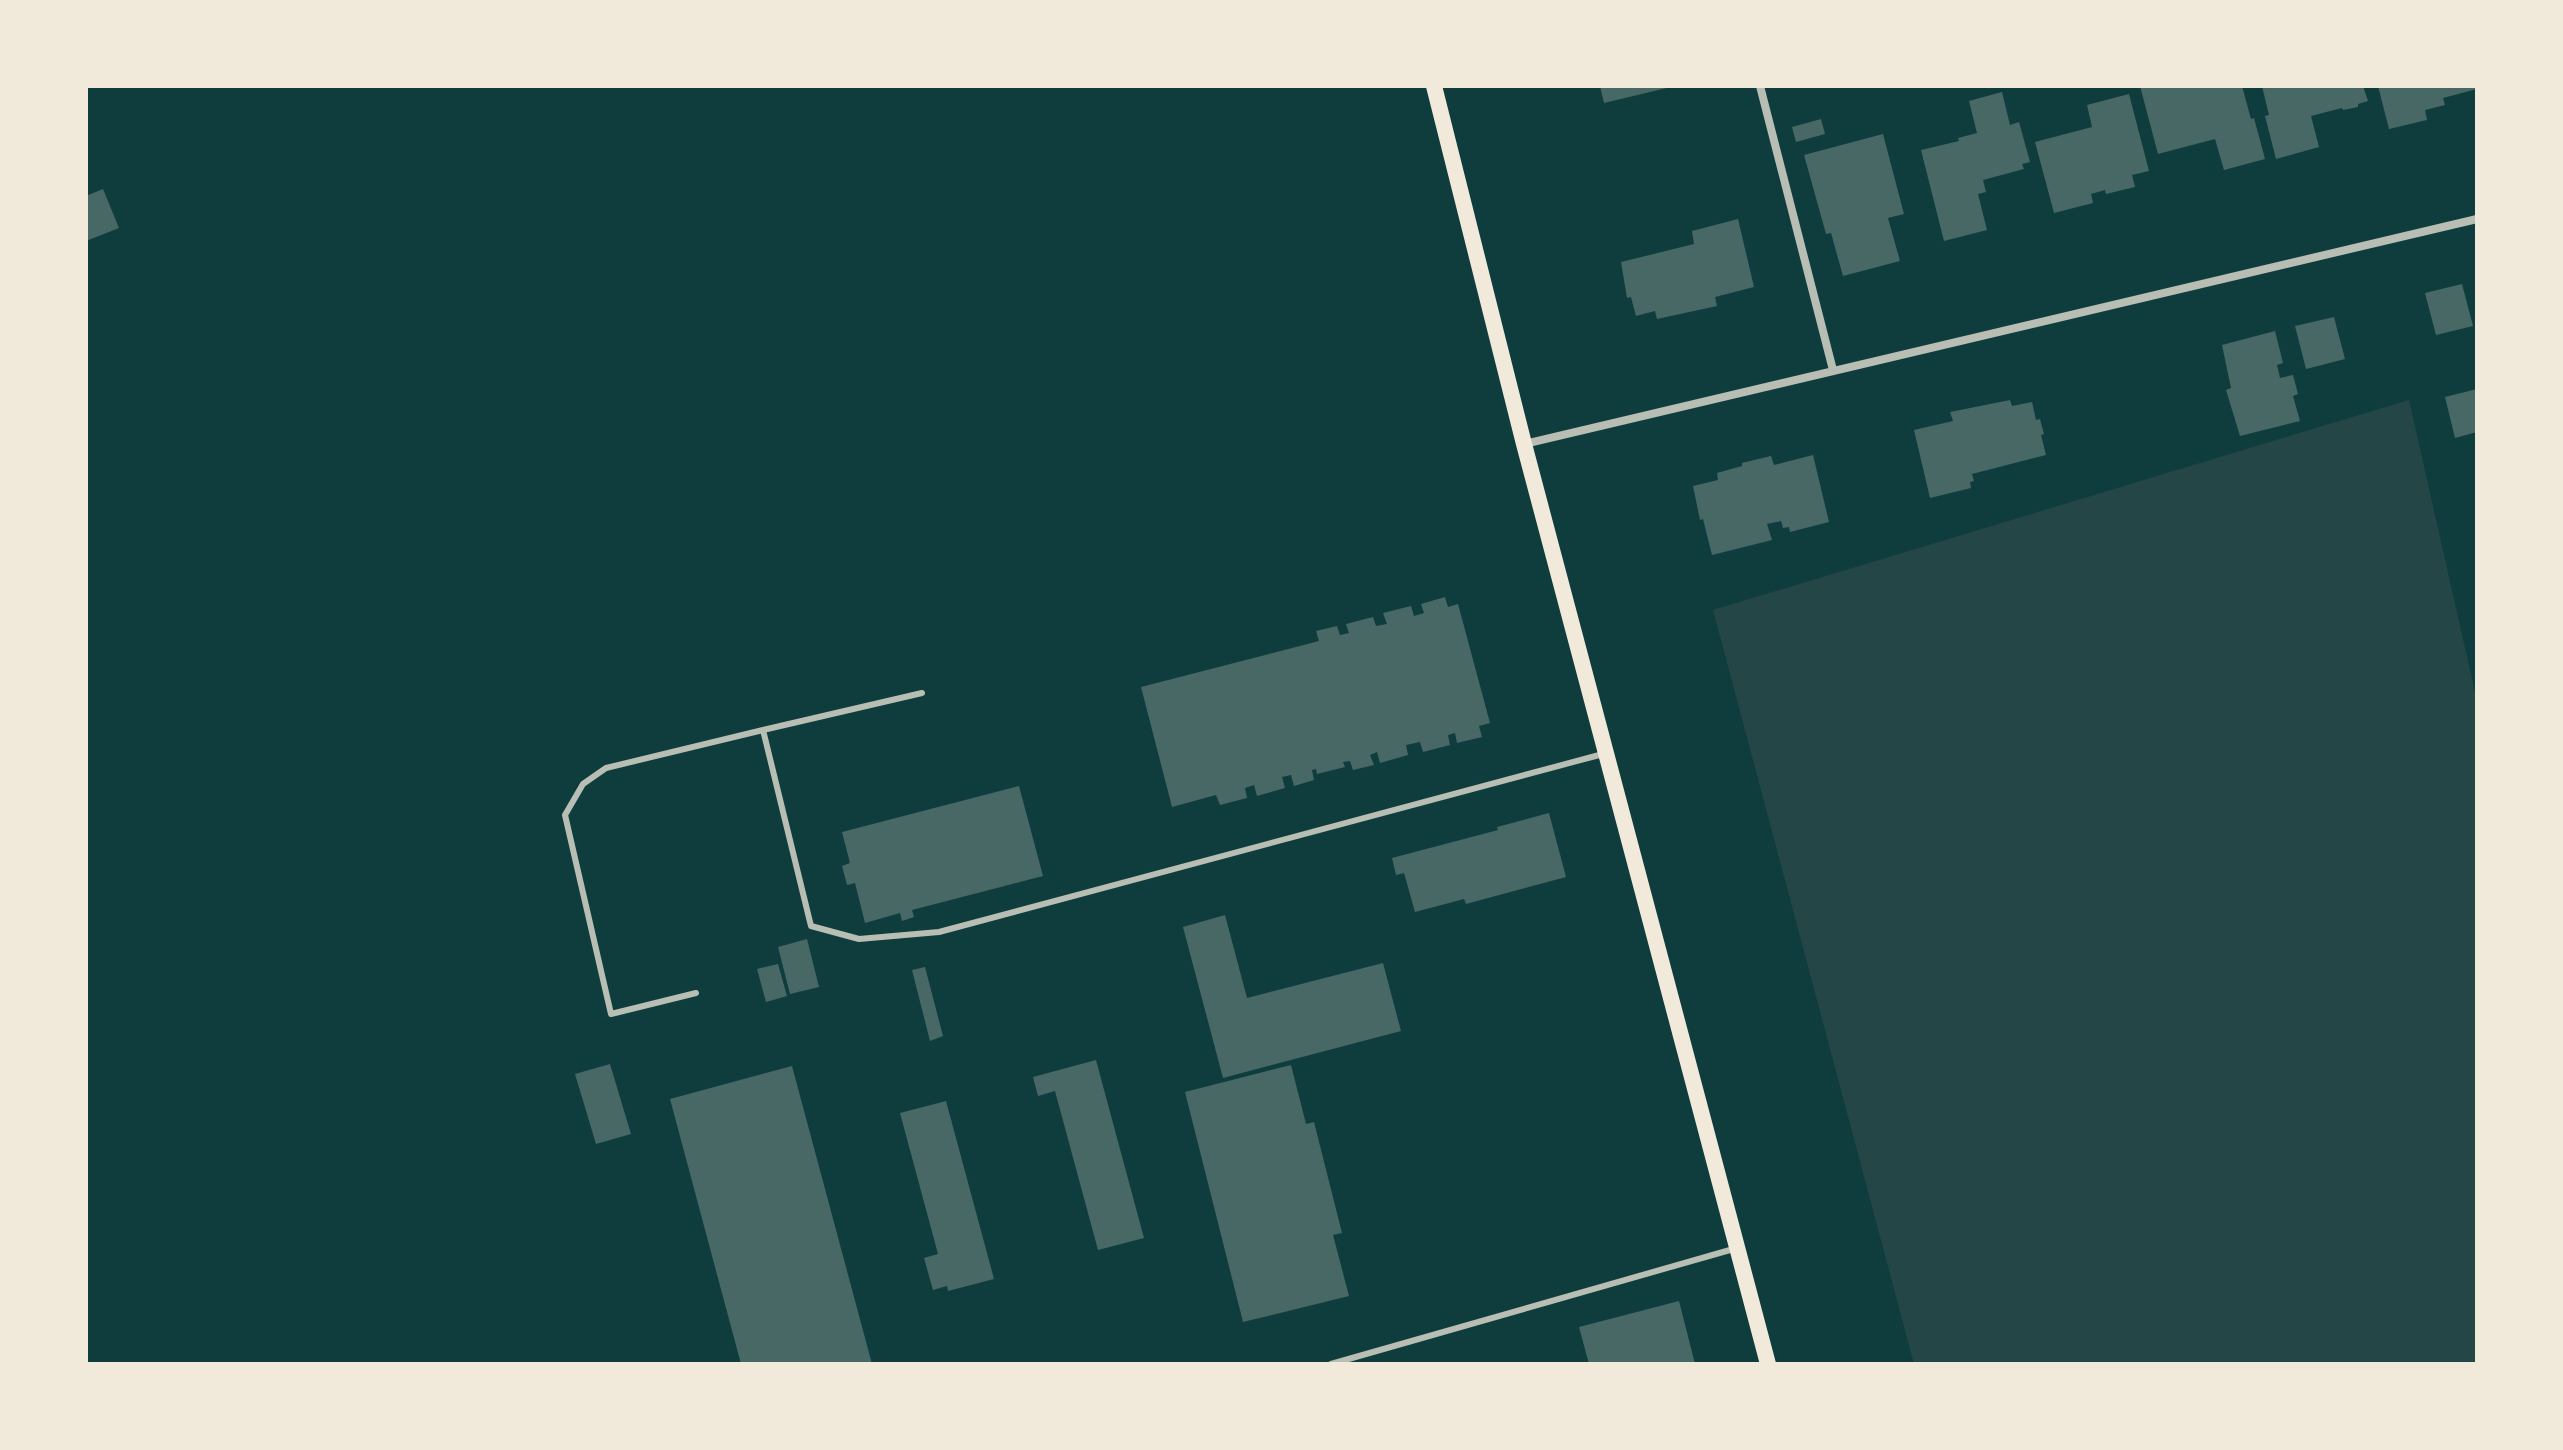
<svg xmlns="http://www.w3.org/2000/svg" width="2563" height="1450" font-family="Cabin,sans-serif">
<rect width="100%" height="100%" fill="#0f3d3e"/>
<path fill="#244646" d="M2409,400L2477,701V1364H1914L1713,610Z"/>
<path fill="#486865" d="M1600,86H1671V87L1604,103Z
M2140,86H2242L2251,119L2254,118L2265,159L2224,170L2215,139L2158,154Z
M2262,86H2363L2368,101L2358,104V107L2343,110L2342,108L2311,116L2319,147L2276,159L2265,116L2269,115Z
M2378,86H2477V89L2443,98L2445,105L2425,110L2427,120L2389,129Z
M2002,92L2010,125L2019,122L2030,162L2022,164L2024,169L1983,180L1986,192L1978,194L1987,230L1944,241L1921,150L1959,141L1958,138L1977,133L1969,101Z
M2129,94L2149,171L2132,175L2135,187L2106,194L2105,190L2091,194L2093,203L2054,213L2035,142L2092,127L2087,105Z
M1821,119L1825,134L1796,142L1792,127Z
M1883,134L1904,214L1888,218L1900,261L1843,276L1831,233L1826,234L1804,155Z
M103,189L119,228L86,241V196Z
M1738,219L1754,287L1715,297L1717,306L1657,319L1655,311L1636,316L1631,297L1627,298L1621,262L1694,244L1692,231Z
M2462,284L2473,326L2436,335L2425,293Z
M2334,317L2345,359L2306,369L2295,326Z
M2275,331L2283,363L2277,365L2280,378L2293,375L2298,394L2293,396L2300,421L2240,436L2226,390L2231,388L2222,345Z
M2477,389V432L2455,438L2445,397Z
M2010,400L2012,406L2032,402L2036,420L2040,419L2044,434L2041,435L2046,455L1972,474L1974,481L1970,482L1971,488L1930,498L1914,430L1953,421L1950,412Z
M1813,455L1829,522L1790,532L1789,527L1783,528L1781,521L1767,524L1772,540L1712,555L1703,519L1700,520L1693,486L1718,480L1717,473L1742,466V463L1771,456L1774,465Z
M1445,597L1448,607L1458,604L1490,723L1479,726L1482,737L1457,743L1455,733L1448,735L1450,745L1423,752L1420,742L1406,745L1408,755L1380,763L1377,752L1370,755L1374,765L1353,770L1350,761L1343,762L1345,767L1317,774L1316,769L1312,770L1314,780L1294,786L1291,775L1282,777L1285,788L1257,796L1254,785L1245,788L1247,798L1220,805L1216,795L1172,807L1141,687L1319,641L1316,631L1337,626L1340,635L1349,633L1346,624L1373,617L1376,626L1387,624L1383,613L1411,606L1414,616L1424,613L1421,604Z
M1019,786L1043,876L912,910L914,917L902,921L900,913L865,923L855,883L847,885L842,866L850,863L842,832Z
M1549,813L1566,877L1466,904L1464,899L1415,912L1404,873L1396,875L1392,858L1498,830L1497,827Z
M1225,915L1247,998L1383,963L1401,1031L1223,1078L1183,927Z
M807,939L819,987L790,994L778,947Z
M778,964L787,996L766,1002L757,969Z
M925,967L943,1036L930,1041L912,970Z
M1096,1060L1144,1238L1098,1250L1055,1091L1038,1096L1033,1077Z
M610,1064L631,1134L596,1144L575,1074Z
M1291,1065L1306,1124L1314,1122L1342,1233L1333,1235L1349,1296L1243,1322L1185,1092Z
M792,1066L872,1364H741L670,1099Z
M946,1101L994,1279L948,1291L947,1286L933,1290L924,1258L938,1254L900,1113Z
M1679,1301L1695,1364H1589L1579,1327Z"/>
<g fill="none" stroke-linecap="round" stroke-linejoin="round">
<path stroke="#b8beb3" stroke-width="6" d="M922,693L763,730L811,926L859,939L939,932L1603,754
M696,993L611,1014L565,815L583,784L606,768L763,730
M1331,1364L1737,1248"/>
<path stroke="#b8beb3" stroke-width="8" d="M1760,86L1833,370
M1524,444L2477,219"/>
<path stroke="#f1e9da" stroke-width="16" d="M1434,86L1524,444L1768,1364"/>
</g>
<rect width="2563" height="1450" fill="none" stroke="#f1e9da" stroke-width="176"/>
</svg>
